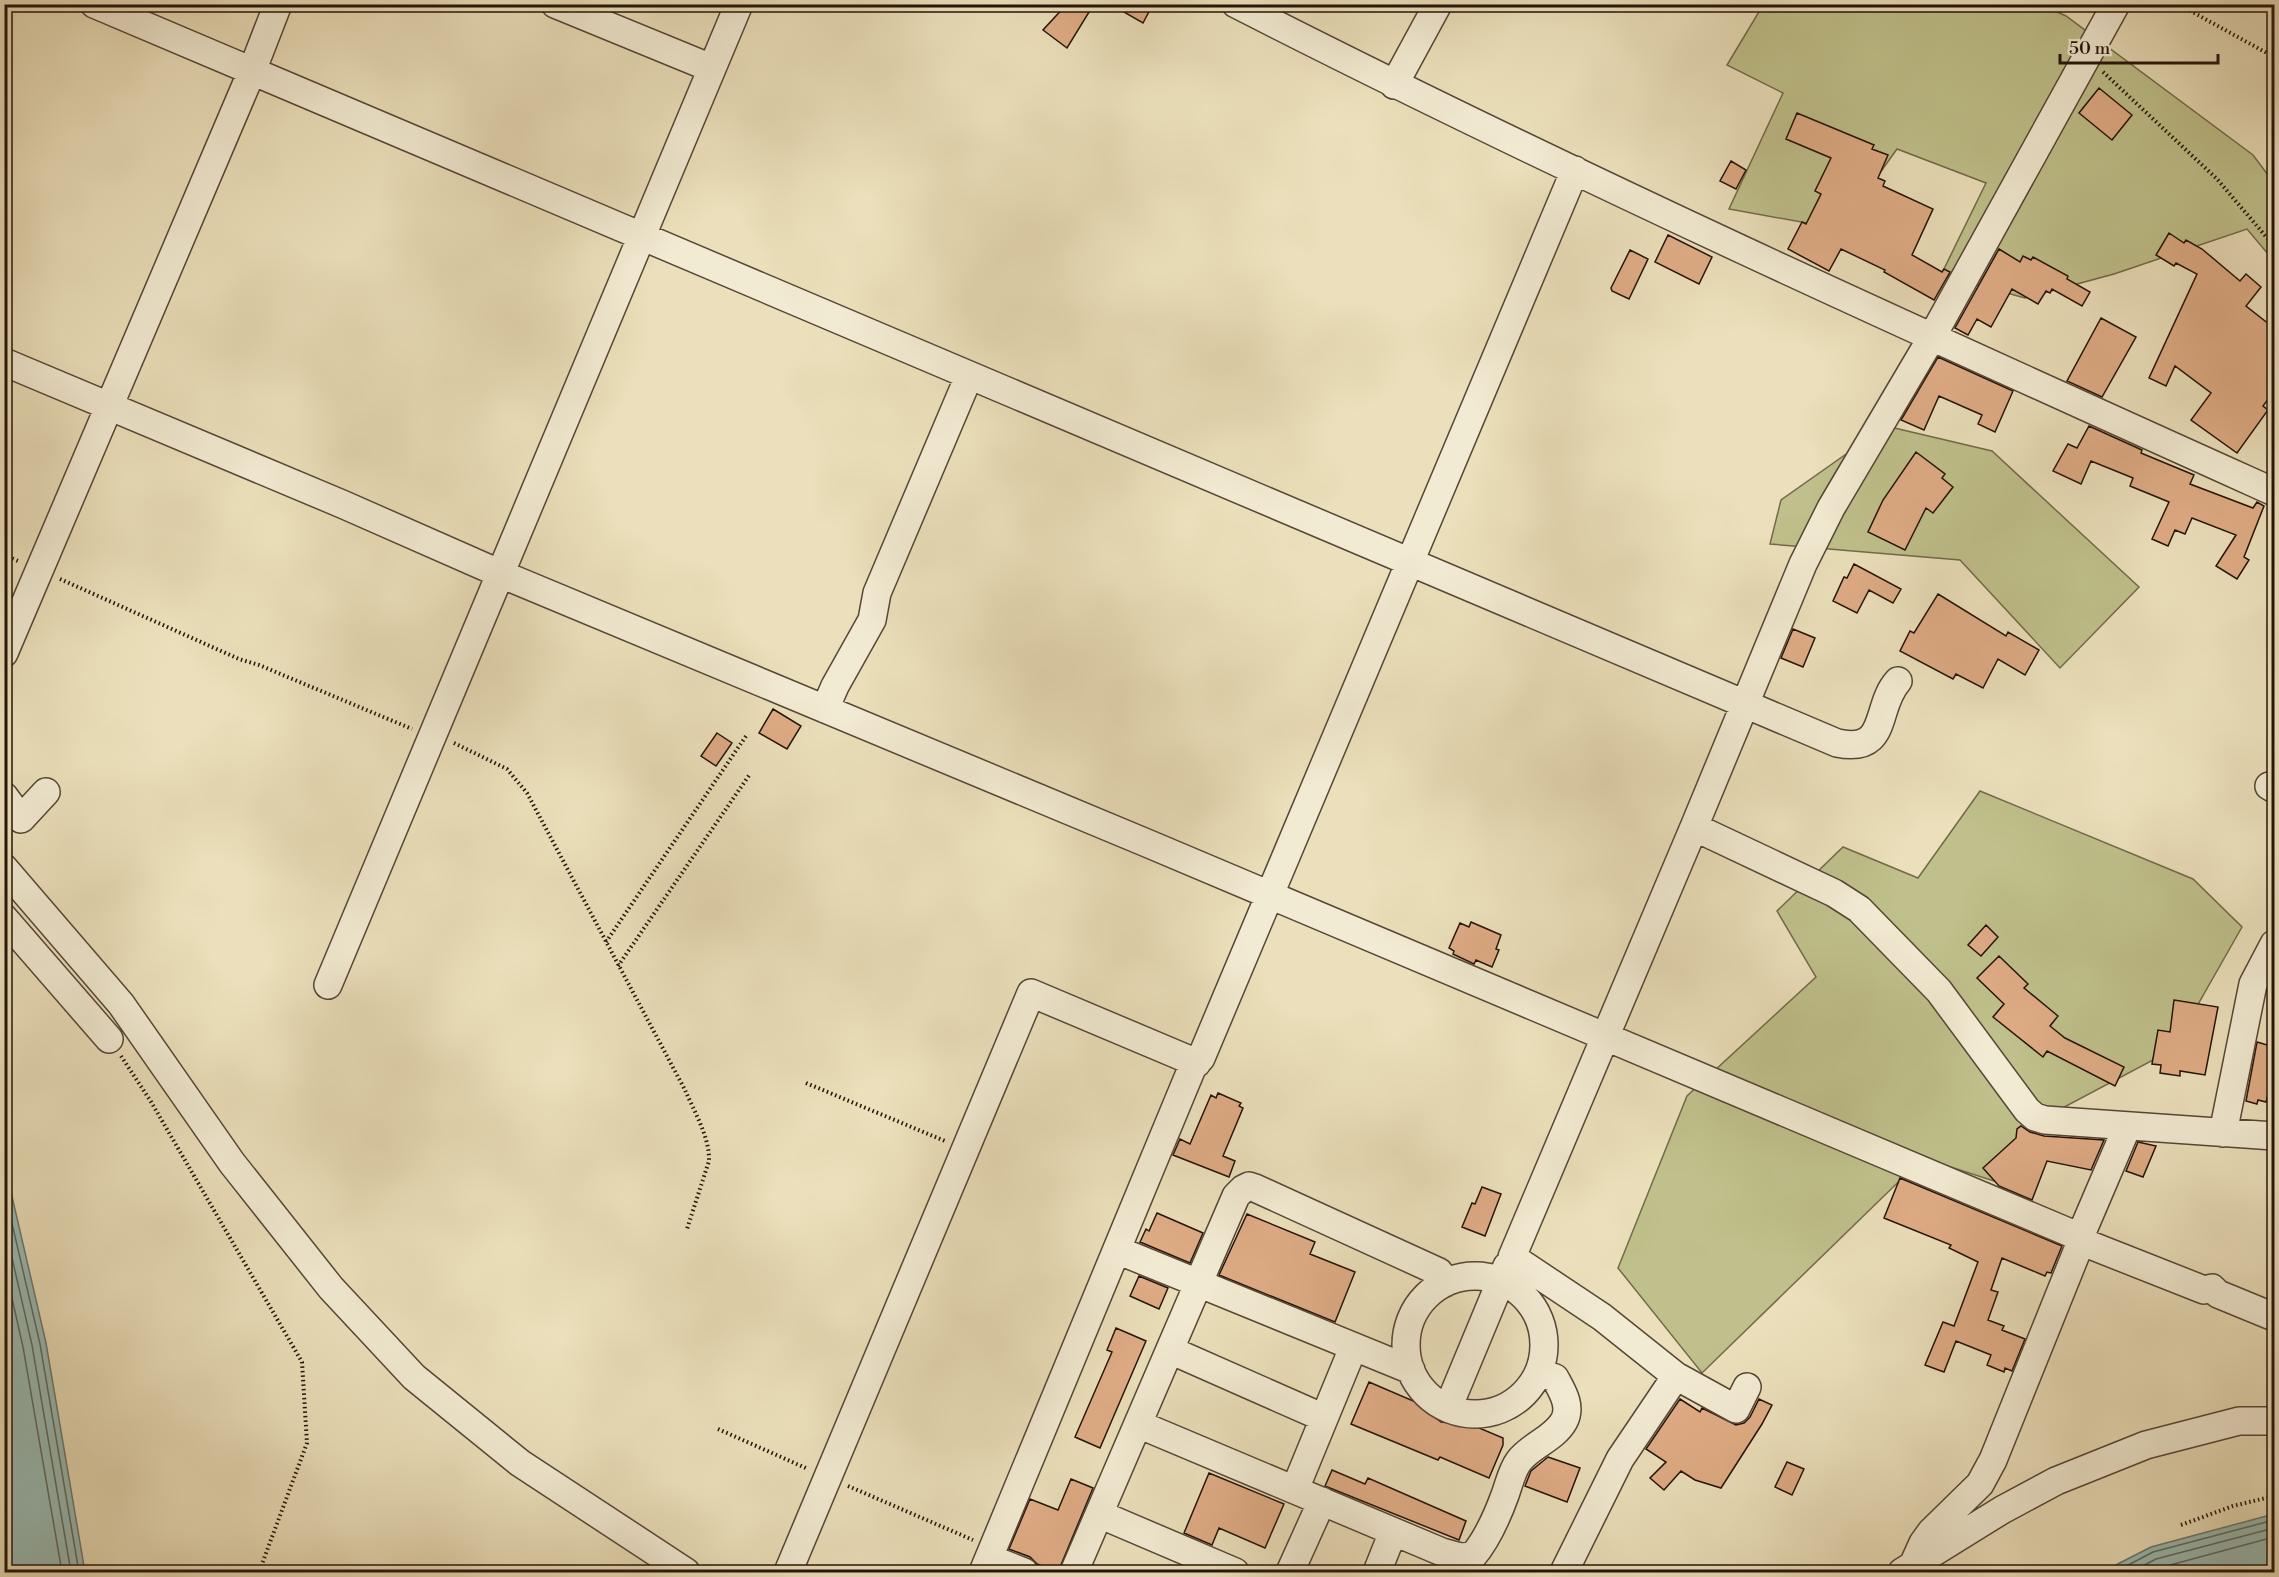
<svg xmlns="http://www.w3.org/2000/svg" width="2279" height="1577" font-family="'Libre Bodoni',serif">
<rect width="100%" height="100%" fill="#ebe0bb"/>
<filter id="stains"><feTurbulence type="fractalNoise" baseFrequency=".00333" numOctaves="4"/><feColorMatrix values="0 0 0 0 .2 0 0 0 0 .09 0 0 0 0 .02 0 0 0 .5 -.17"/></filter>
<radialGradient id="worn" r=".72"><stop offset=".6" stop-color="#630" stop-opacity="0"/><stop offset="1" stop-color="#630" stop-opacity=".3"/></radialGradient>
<path fill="#bfc08b" stroke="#726a4a" stroke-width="1.5" d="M1763,5H2042L2066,16L2253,155L2274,183V261L2247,229L2114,274L2025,298L1941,275L1986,183L1897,149L1840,229L1729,209L1783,93L1727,65Z
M1886,426L1992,451L2139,587L2060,668L1960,560L1770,544L1781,500Z
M1980,791L2193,879L2242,927L2172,1050L2036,1122L2028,1192L1923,1158L1702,1373L1618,1268L1687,1096L1816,977L1777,911L1843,847L1918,878Z"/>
<path fill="#99bcb5" stroke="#6a7871" stroke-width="1.5" d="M4,1162L46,1343L85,1572H5Z
M2274,1514V1572H2102L2151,1547Z"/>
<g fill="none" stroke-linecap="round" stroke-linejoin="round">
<path stroke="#5e6860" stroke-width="1.5" d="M4,1189L40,1344L79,1572
M4,1223L32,1345L71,1572
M4,1263L23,1347L62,1572
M2115,1572L2153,1552L2274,1520
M2131,1572L2156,1559L2274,1528
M2150,1572L2159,1568L2274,1537"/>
</g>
<path fill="#dfac85" stroke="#24130a" stroke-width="1.5" d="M1067,4H1094L1067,48L1043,30Z
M1110,4H1153L1143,23Z
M2099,88L2132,115L2112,140L2079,113Z
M1797,113L1874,145L1872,149L1888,155L1878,178L1885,181L1883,186L1933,209L1912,255L1942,272L1944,269L1950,272L1934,300L1884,272L1885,270L1841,249L1829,271L1788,249L1802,222L1806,224L1821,194L1815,191L1831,158L1786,139Z
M1731,161L1746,170L1736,189L1720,181Z
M2169,233L2184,243L2186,240L2202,249L2240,281L2246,274L2261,287L2246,306L2274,328V391L2263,406L2268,410L2237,453L2191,420L2211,393L2175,366L2166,386L2149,378L2197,274L2176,263L2174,266L2156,255Z
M1668,235L1712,257L1699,284L1655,262Z
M1999,249L2020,262L2023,256L2031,260L2033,257L2068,276L2067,279L2090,292L2082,306L2052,289L2050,293L2046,291L2038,304L2012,289L1991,327L1977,319L1968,335L1955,328Z
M1630,250L1648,259L1629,299L1612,291L1611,288Z
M2101,318L2136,337L2102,397L2067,381Z
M1938,357L2013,391L1995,432L1978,424L1982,415L1939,396L1924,430L1901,420Z
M2089,426L2142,450L2141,453L2194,475L2190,484L2253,508L2257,502L2264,506L2244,557L2249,560L2237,579L2216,566L2236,535L2192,518L2185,534L2175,530L2168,546L2152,539L2169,502L2130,486L2133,478L2091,461L2081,484L2053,471L2068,444L2077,448Z
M1916,452L1945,474L1942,478L1953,487L1933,513L1926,508L1905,550L1868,532L1883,500Z
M1854,564L1901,589L1893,603L1869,590L1857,613L1833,601L1844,577L1847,578Z
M1938,594L2006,636L2008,632L2039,650L2025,675L1998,659L1983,688L1956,674L1953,679L1900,651L1910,631L1914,633Z
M1793,629L1815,638L1803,667L1781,658Z
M773,709L801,726L787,749L759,733Z
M717,733L732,743L716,766L701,756Z
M1471,922L1501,935L1496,949L1499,950L1492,967L1476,960L1474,964L1453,954L1454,951L1449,948L1460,923L1469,927Z
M1986,925L1998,937L1981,956L1968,945Z
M1999,956L2028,984L2024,988L2058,1016L2050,1026L2065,1038L2124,1067L2115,1086L2047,1051L2043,1057L1993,1017L2004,1004L1977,978Z
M2174,1000L2218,1007L2205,1075L2180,1071V1076L2160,1073L2161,1065L2152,1064L2158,1030L2170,1032Z
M2257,1042L2274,1047V1092L2269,1090L2266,1102L2258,1100L2257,1104L2246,1101Z
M1218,1093L1241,1103L1239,1106L1243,1108L1223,1156L1235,1161L1229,1177L1173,1155L1180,1139L1190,1144L1211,1095L1216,1098Z
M2021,1126L2030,1132L2044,1136L2104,1140L2091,1170L2047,1161L2032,1200L1999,1186L1983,1168L2016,1138L2017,1129Z
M2138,1142L2156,1146L2143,1177L2126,1171Z
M1900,1178L2062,1246L2051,1273L2047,1272L2045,1276L2002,1258L1991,1290L1998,1292L1988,1320L2004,1326L2002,1330L2025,1339L2012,1371L2005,1368L2004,1372L1987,1365L1991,1355L1956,1341L1944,1372L1925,1365L1943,1322L1954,1326L1978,1262L1949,1248L1951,1245L1884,1218Z
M1482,1187L1501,1194L1485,1236L1462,1227L1472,1203L1475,1204Z
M1157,1213L1203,1233L1190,1263L1140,1242L1146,1229L1149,1231Z
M1247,1214L1315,1242L1310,1254L1355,1272L1335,1322L1219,1275Z
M1139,1276L1168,1288L1159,1309L1130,1296Z
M1116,1328L1146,1341L1100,1448L1075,1437L1112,1352L1107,1350Z
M1369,1382L1432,1409L1435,1417L1441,1422L1451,1423L1458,1419L1503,1438V1445L1489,1478L1440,1457L1438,1460L1351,1424Z
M1680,1399L1700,1412L1702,1408L1736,1425L1744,1423L1750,1417L1759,1399L1772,1405L1762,1424L1721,1488L1695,1480L1681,1471L1664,1490L1650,1478L1666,1462L1646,1449Z
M1548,1457L1580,1468L1567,1502L1525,1486L1531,1471Z
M1787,1462L1804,1469L1792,1495L1775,1487Z
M1332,1470L1365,1484L1368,1478L1466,1521L1459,1540L1325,1486Z
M1209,1473L1284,1504L1265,1548L1219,1528L1212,1545L1184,1533Z
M1071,1479L1093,1488L1058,1572H1057L1037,1564L1030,1557L1009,1549L1030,1499L1058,1510Z"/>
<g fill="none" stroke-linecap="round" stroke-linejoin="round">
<g stroke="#564636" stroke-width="30">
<path id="minor" d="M94,4L1837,743C1890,754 1874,707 1898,681
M555,4L711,68
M1236,4C1577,178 1926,335 2274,492
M1394,85L1438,4
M4,362L342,504L501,574L1149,844L2080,1237L2085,1243L2204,1290L2212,1288L2218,1294L2274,1317
M4,653L252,71L278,4
M825,709L835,686L872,620L877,593L969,376
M2269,786L2274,789
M4,796L21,819L46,792
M1694,827L1834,893L1859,909L1939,991L2027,1110L2035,1117L2045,1120L2274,1136
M4,868L121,1004L232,1163L331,1288L414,1377L520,1463L686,1572
M4,918L109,1039
M328,985L739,4
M2223,1133L2253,984L2274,944
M2080,1237L2127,1127
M1117,1250L1411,1370
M1406 1345a69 69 0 1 1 138 0a69 69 0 1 1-138 0Z
M1170,1350L1324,1418
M1676,1376L1736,1409L1747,1387
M1448,1408L1507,1266
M1138,1424L1442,1552L1460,1557L1473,1556C1488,1538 1497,1517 1505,1495C1509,1484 1512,1470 1519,1461C1531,1445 1554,1439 1564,1421C1572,1406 1562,1391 1555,1378L1539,1372
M1295,1489L1353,1348
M1099,1514L1235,1572
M989,1558L1024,1572
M1913,1565L1923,1543L1931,1532L1980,1484L1993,1460L2082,1239
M788,1572L1031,993L1197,1063
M983,1572L1192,1068L1201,1058L1575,170
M1074,1572L1236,1196L1243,1189L1249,1186L1255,1188L1439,1272L1445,1283
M1290,1572L1322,1501
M1377,1572L1393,1532
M1564,1572L1620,1459L1676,1376L1602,1317L1512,1257L1694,827L1803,564L1831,508L1932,337L2116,4
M1902,1572L2002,1510L2056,1481L2146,1445L2239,1421H2274"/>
</g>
<path stroke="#24130a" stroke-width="4" stroke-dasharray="1.5 3" stroke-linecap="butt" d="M2178,4L2274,57
M2103,72L2217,179L2274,246
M4,555L18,561
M60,579L239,659L259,665L412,729
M454,743L507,769L527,793L685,1090C694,1111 710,1138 709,1161L687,1229
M606,942L746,736
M618,966L750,774
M121,1056L150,1100L302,1362L307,1443L259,1572
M806,1083L945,1141
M718,1429L808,1469
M848,1486L973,1540
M2181,1525L2233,1506L2274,1496"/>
<use href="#minor" stroke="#f2ebd3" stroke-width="27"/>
</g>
<rect width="2279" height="1577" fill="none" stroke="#ebe0bb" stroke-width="24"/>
<rect x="6" y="6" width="2267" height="1565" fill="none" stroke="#24130a" stroke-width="3"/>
<rect x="12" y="12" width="2255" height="1553" fill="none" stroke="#24130a" stroke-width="1.5"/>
<path d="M2060 54v9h158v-9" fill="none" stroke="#24130a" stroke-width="3"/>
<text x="2069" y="54" font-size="18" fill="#24130a" stroke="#f2ebd3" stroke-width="4.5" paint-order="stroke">50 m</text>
<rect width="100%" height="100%" filter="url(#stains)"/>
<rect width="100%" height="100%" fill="url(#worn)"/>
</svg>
